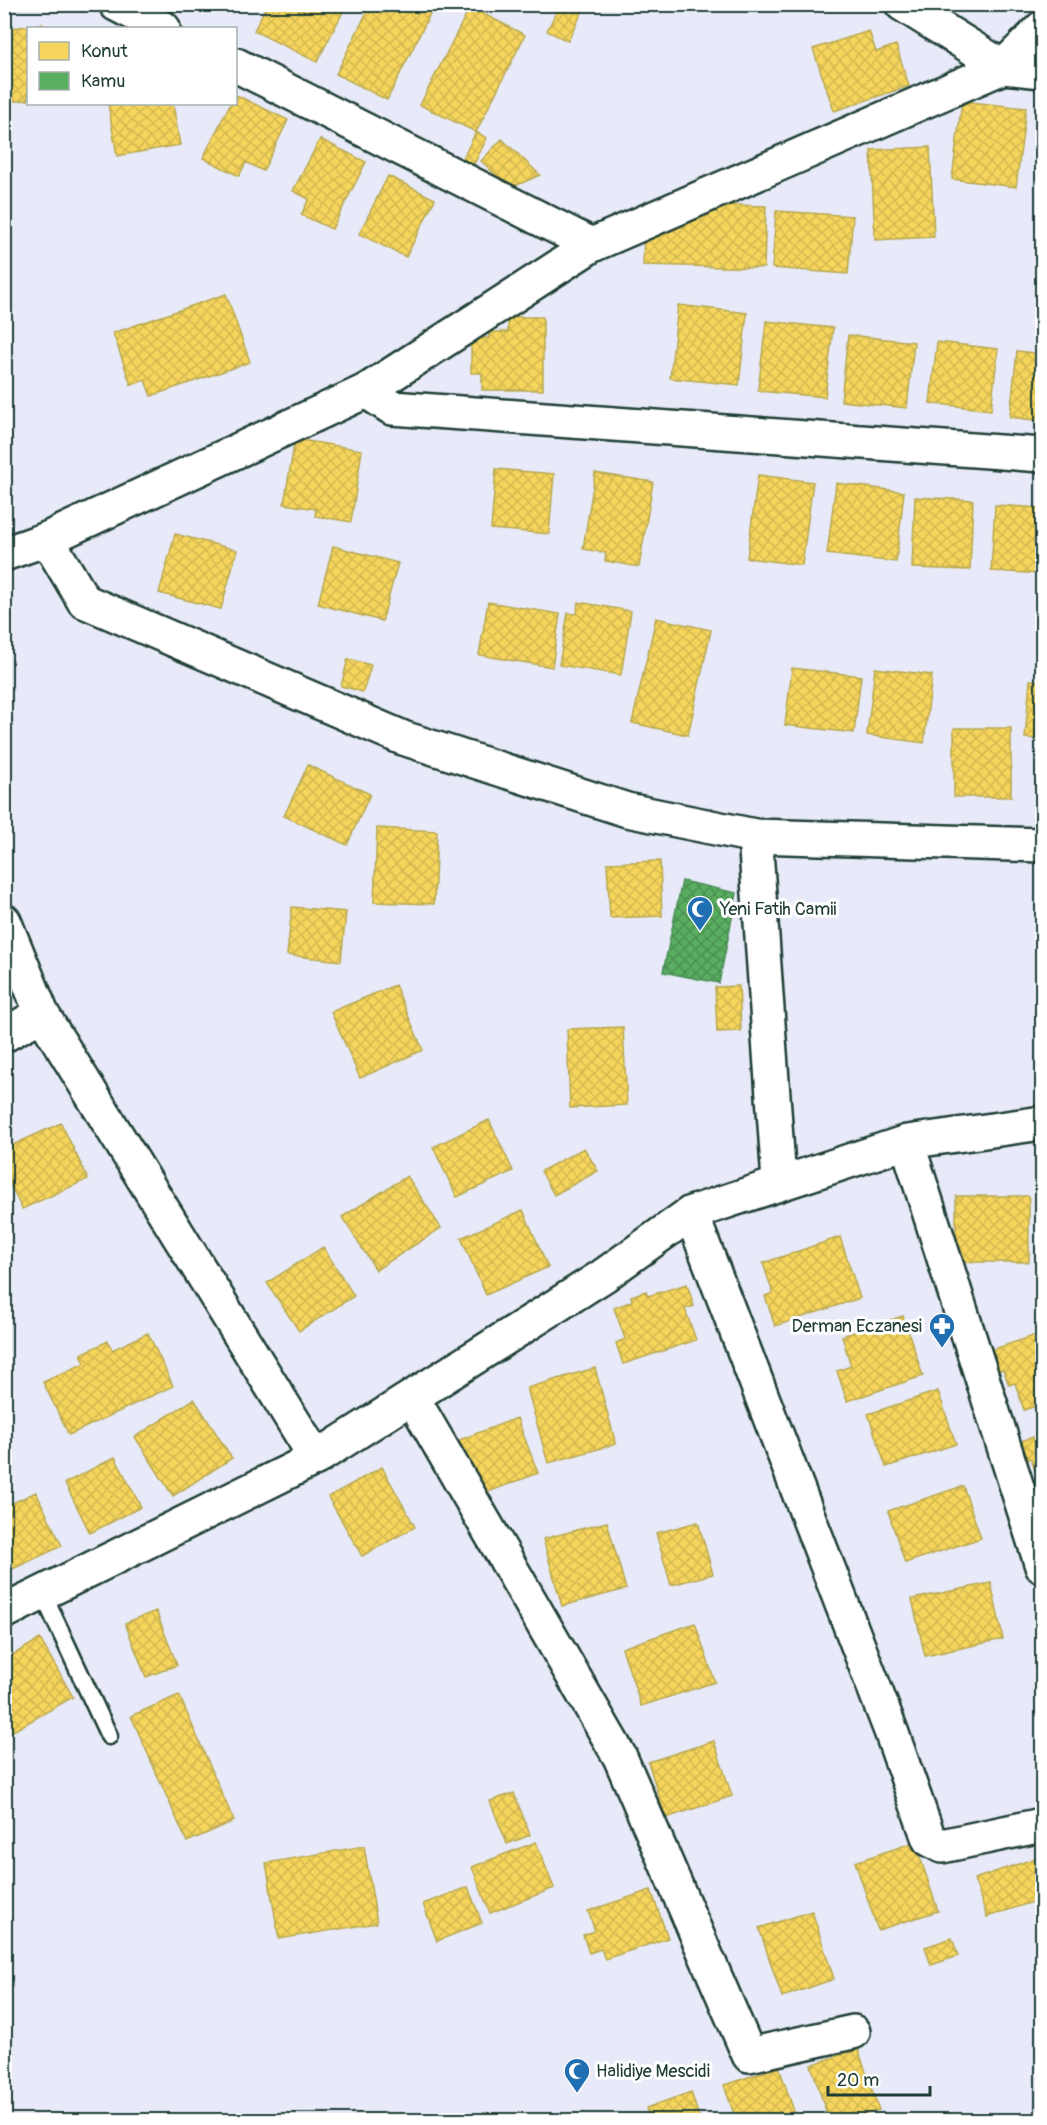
<svg xmlns="http://www.w3.org/2000/svg" width="1047" height="2125" font-family="Pangolin,sans-serif">
<defs>
<pattern id="homes-cross-hatch" width="8" height="8" patternUnits="userSpaceOnUse" patternTransform="scale(1.5)"><rect width="8" height="8" fill="#f6d55c"/><path d="M0 0l8 8M0 8l8-8" fill="none" stroke="#d2b851"/></pattern>
<pattern id="public-cross-hatch" width="8" height="8" patternUnits="userSpaceOnUse" patternTransform="scale(1.5)"><rect width="8" height="8" fill="#5aae61"/><path d="M0 0l8 8M0 8l8-8" fill="none" stroke="#4a8f51"/></pattern>
</defs>
<rect width="100%" height="100%" fill="#e8eaf9"/>
<filter id="ink" filterUnits="userSpaceOnUse"><feTurbulence type="fractalNoise" baseFrequency=".0167" numOctaves="2"/><feDisplacementMap in="SourceGraphic" scale="12" xChannelSelector="R" yChannelSelector="G"/><feConvolveMatrix kernelMatrix="1 2 1 2 8 2 1 2 1" color-interpolation-filters="sRGB"/></filter>
<g filter="url(#ink)">
<path fill="url(#homes-cross-hatch)" stroke="#b6a750" stroke-width="1.5" d="M267,4H347L317,62L254,31Z
M371,4H435L387,100L336,74Z
M560,4H586L568,41L547,31Z
M470,7L525,35L476,132L420,105Z
M43,24V28H28V100L4,102V29Z
M869,31L876,52L896,45L909,86L834,111L813,49Z
M236,95L288,120L263,171L246,162L239,176L203,158L230,104H236Z
M962,101L1026,108L1016,187L952,179Z
M108,104H173L180,145L117,156Z
M476,132L487,138L473,166L462,160Z
M320,139L366,162L332,229L301,215L309,199L293,191Z
M502,139L540,175L510,188L481,161Z
M930,147L934,237L875,240L871,150Z
M388,176L435,199L406,257L359,234Z
M700,204L766,206L764,268L643,265L644,226Z
M776,211L853,216L848,274L772,268Z
M226,294L250,362L151,396L145,380L131,385L113,333Z
M678,305L747,313L739,385L670,378Z
M508,317H543V390H482V373H471V338H489V332H508Z
M766,321L833,328L825,397L758,391Z
M848,335L914,342L907,408L841,401Z
M937,342L998,349L991,410L930,403Z
M1017,351L1042,354V421L1010,417Z
M295,439L362,450L351,522L315,516L316,509L284,504Z
M496,469L554,474L549,534L491,529Z
M595,473L653,482L639,567L605,561L606,553L583,549Z
M758,475L813,482L802,565L747,558Z
M836,483L904,492L896,562L827,554Z
M915,497L973,500L970,570L912,568Z
M995,505L1042,508V574L991,571Z
M175,534L237,550L221,609L159,593Z
M333,546L398,563L382,621L318,604Z
M488,602L560,614L552,667L479,655Z
M578,602L631,611L621,675L559,665L568,613L577,614Z
M656,618L711,630L688,735L632,723Z
M348,659L371,665L363,692L341,686Z
M792,668L861,676L854,733L785,725Z
M875,668L932,675L924,743L867,735Z
M1030,680L1042,681V739L1025,738Z
M954,728H1011V797H954Z
M308,765L370,794L347,845L284,816Z
M377,828L437,831L434,904L374,902Z
M660,861L662,916L610,918L607,863Z
M292,907L346,912L341,961L287,955Z
M395,985L423,1050L360,1078L331,1012Z
M739,986L741,1031L717,1032L715,987Z
M623,1027L627,1105L570,1108L567,1029Z
M489,1120L513,1171L457,1197L433,1147Z
M61,1123L88,1179L22,1209L4,1172V1149Z
M584,1148L598,1171L554,1195L541,1171Z
M407,1176L441,1228L376,1270L342,1217Z
M956,1196H1029V1262H956Z
M523,1210L548,1267L486,1295L461,1238Z
M840,1237L860,1298L775,1326L765,1296L773,1293L763,1263Z
M323,1247L354,1296L299,1331L267,1283Z
M687,1284L694,1306L685,1309L696,1340L623,1364L616,1343L625,1339L614,1308L632,1301L631,1296L646,1291L648,1296Z
M903,1316L923,1376L847,1401L837,1371L851,1366L842,1336Z
M148,1333L173,1386L69,1435L43,1382L85,1363L81,1354L108,1341L112,1350Z
M1042,1333V1404L1024,1410L1015,1383L1009,1385L1003,1369L998,1371L991,1350Z
M595,1368L616,1444L548,1463L527,1388Z
M938,1391L956,1444L886,1467L868,1414Z
M194,1399L232,1458L173,1496L135,1437Z
M517,1418L538,1473L475,1497L454,1442Z
M1042,1434V1476L1037,1477L1031,1458L1027,1460L1021,1441Z
M115,1457L141,1507L90,1533L65,1483Z
M382,1467L415,1527L362,1556L328,1497Z
M963,1486L981,1538L905,1563L888,1511Z
M36,1492L62,1546L4,1573V1507Z
M607,1522L626,1589L562,1606L543,1539Z
M698,1522L713,1574L671,1585L656,1533Z
M991,1583L1003,1639L925,1656L912,1599Z
M156,1611L177,1665L146,1677L125,1623Z
M695,1623L715,1682L641,1706L622,1648Z
M40,1639L73,1697L6,1735L4,1660Z
M179,1695L234,1821L187,1842L131,1716Z
M714,1741L732,1796L666,1818L648,1762Z
M514,1793L530,1835L507,1844L490,1801Z
M536,1842L554,1888L490,1913L472,1867Z
M915,1842L938,1911L878,1930L855,1862Z
M364,1846L377,1923L279,1939L266,1863Z
M1036,1858L1042,1879V1899L987,1917L974,1879Z
M468,1887L482,1923L437,1941L423,1904Z
M651,1890L668,1938L605,1959L601,1949L589,1953L583,1935L595,1931L588,1911Z
M812,1911L834,1979L782,1997L759,1928Z
M952,1938L958,1956L931,1965L925,1947Z
M858,2049L879,2110L847,2120H829L811,2065Z
M779,2067L797,2120H736L724,2085Z
M691,2092L700,2120H650L646,2108Z"/>
<path fill="url(#public-cross-hatch)" stroke="#488c54" stroke-width="1.5" d="M682,881L737,893L719,983L663,972Z"/>
<g fill="none" stroke-linecap="round" stroke-linejoin="round">
<g stroke="#1f3d34" stroke-width="21">
<path id="lane" d="M43,1594L109,1736"/>
</g>
<g stroke="#1f3d34" stroke-width="38">
<path id="street" d="M116,4L163,28
M902,4L1003,67L1042,71
M236,65L592,245
M366,391L392,408L1042,455
M47,539L84,601L403,738L627,810L755,836L1042,845
M755,836L779,1182
M4,921L42,1014L316,1458
M4,1035L42,1014
M907,1142L1042,1566
M691,1213L891,1731L929,1839L942,1846L1042,1825
M412,1397L620,1757L749,2055L853,2032
M4,1612L316,1458L603,1276L691,1213L907,1142L1042,1123"/>
</g>
<g stroke="#1f3d34" stroke-width="38">
<path id="secondary" d="M4,554L47,539L366,391L592,245L1003,67L1042,28"/>
</g>
<use href="#lane" stroke="#fff" stroke-width="16"/>
<use href="#street" stroke="#fff" stroke-width="33"/>
<use href="#secondary" stroke="#fff" stroke-width="33"/>
</g>
</g>
<defs>
<g id="mosque-pin" transform="scale(1.35)"><path d="M0 17L-7.5 6A9.5 9.5 0 1 1 7.5 6Z" fill="#1f6fb2" stroke="#fff"/><path d="M3.5-4.9A6 6 0 1 0 3.5 4.9A5 5 0 1 1 3.5-4.9Z" fill="#fff"/></g>
<g id="pharmacy-pin" transform="scale(1.35)"><path d="M0 17L-7.5 6A9.5 9.5 0 1 1 7.5 6Z" fill="#1f6fb2" stroke="#fff"/><path d="M-2-6h4v4h4v4h-4v4h-4v-4h-4v-4h4Z" fill="#fff"/></g>
</defs>
<g fill-rule="evenodd">
<use href="#mosque-pin" x="700" y="909"/>
<use href="#pharmacy-pin" x="942" y="1326"/>
<use href="#mosque-pin" x="577" y="2071"/>
</g>
<g text-anchor="middle" stroke-width="6" stroke-linejoin="round" paint-order="stroke">
<g font-size="18" fill="#1f3d34" stroke="#fff" text-anchor="start">
<text x="720" y="915">Yeni Fatih Camii</text>
<text x="922" y="1332" text-anchor="end">Derman Eczanesi</text>
<text x="596" y="2077">Halidiye Mescidi</text>
</g>
</g>
<rect width="1047" height="2125" fill="none" stroke="#fff" stroke-width="24"/>
<rect x="12" y="12" width="1023" height="2101" fill="none" stroke="#1f3d34" stroke-width="2" filter="url(#ink)"/>
<rect x="27" y="27" width="210" height="78" fill="#ffffff" stroke="#a5b1ae" stroke-width="1.5"/>
<rect x="39" y="42" width="30" height="18" fill="#f6d55c" stroke="#a5b1ae" stroke-width="1.5"/>
<text x="81" y="57" font-size="18" fill="#1f3d34">Konut</text>
<rect x="39" y="72" width="30" height="18" fill="#5aae61" stroke="#a5b1ae" stroke-width="1.5"/>
<text x="81" y="87" font-size="18" fill="#1f3d34">Kamu</text>
<path d="M828 2086v9h102v-9" fill="none" stroke="#1f3d34" stroke-width="3"/>
<text x="837" y="2086" font-size="18" fill="#1f3d34" stroke="#ffffff" stroke-width="4.5" paint-order="stroke">20 m</text>
</svg>
